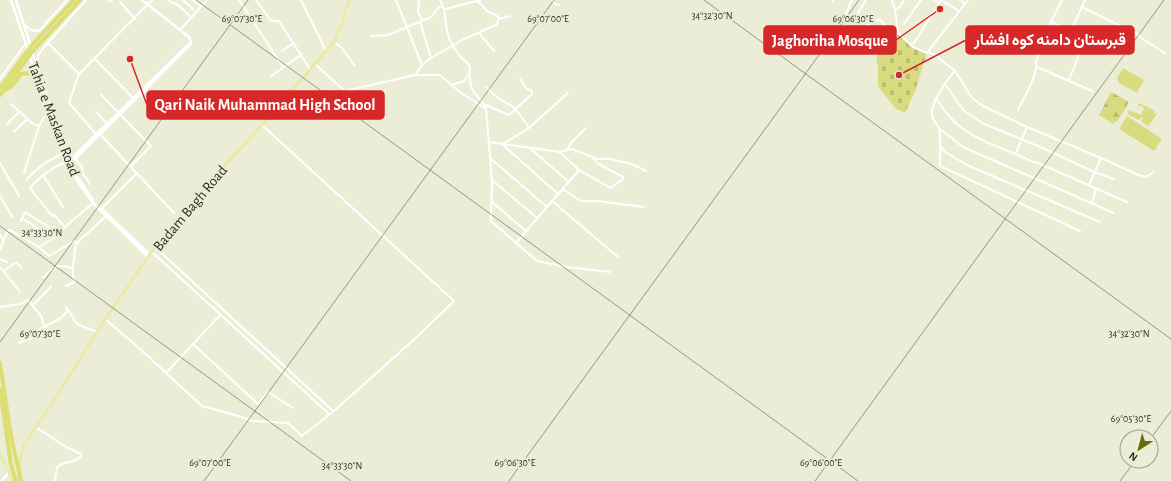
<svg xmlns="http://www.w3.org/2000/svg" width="1171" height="481" font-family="'Alegreya Sans',Vazirmatn,sans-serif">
<defs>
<pattern id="forest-firs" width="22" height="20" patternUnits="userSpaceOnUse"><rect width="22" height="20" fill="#d8db80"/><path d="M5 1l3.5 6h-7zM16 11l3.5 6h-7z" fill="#babc6e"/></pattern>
<pattern id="cemetery-stones" width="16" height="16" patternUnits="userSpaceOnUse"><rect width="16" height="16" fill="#d8db80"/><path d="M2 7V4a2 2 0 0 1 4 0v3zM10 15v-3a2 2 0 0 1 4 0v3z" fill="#babc6e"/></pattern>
</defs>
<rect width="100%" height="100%" fill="#ecedd7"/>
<path fill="#d8db80" d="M1123,68L1144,80L1137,93L1119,83L1117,78Z
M1139,103L1155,111L1154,113L1157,114L1148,126L1141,121L1143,118L1142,117L1138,120L1128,114L1129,110L1141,115L1144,108L1140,105L1138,108V106Z
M1127,116L1162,139L1154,151L1119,129Z"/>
<path fill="url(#forest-firs)" d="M1111,92L1129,102L1117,122L1115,121L1113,124L1099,115Z"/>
<path fill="url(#cemetery-stones)" d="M898,33L913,47L927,53L915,91L905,113L895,108L878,86V69L877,57C881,47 888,37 898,33Z"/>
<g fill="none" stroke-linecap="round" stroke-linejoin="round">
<path stroke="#fff" stroke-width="2" d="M168,0L179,6L190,16
M183,0L194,10
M193,0L200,5
M239,0L283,67
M256,0L271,21H279L310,69
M301,0L326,51
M396,0L422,65
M419,0L418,12L422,20
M440,0C445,9 445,15 446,25C448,42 457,54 470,66C469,74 469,83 473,91C477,97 484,102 486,109L492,180L491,221L537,261L567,267L610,272
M552,0L555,4L559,5
M892,0L895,9L898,33L913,47L927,53L968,0
M934,0L939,3
M941,0L959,11
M960,0L965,4
M1062,0L1051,22L1094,41
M478,1L487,11L497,16L499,19
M109,2L112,0
M120,2L135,19
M833,2L834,0
M1082,7L1139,35
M445,9L481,0
M895,9L900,7L904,0
M846,14L852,0
M857,15L866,0
M420,22L431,58
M24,24C29,29 33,33 40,30L67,0
M904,24L921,0
M865,26L879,19L892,32L893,36L898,34
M180,30L207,0
M1071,31L1085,0
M479,33L494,51
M371,36L388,35L400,30L431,17L438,8L443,6
M1138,36L1165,53
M334,42L341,47L355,66
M48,43L79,74
M910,45L914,43L941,0
M282,51L294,43
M928,52L935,55L955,71L972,98L983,106L1027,127L1101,158L1089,185
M95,59L133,98
M37,65L38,55L45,46L86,0
M316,65L345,91L415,75H440L460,92L486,109
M1037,67L1092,91
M955,71C947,79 930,104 932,115C932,120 938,124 939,129C941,133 940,160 940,166L1080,231
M415,75L422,65L431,58L462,40L496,25L499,19L510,16
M270,77L302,54
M0,79L26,43
M1069,80L1086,37
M945,84L964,111L984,124L1045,149L1094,172L1114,179
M452,85L464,81L469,74
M486,87L498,98L515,108L529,128
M141,94L154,107
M101,95L151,146L131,166
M936,99C943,108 949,118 958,125C978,142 1010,150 1033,162L1038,163L1127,202
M11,104L32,123L39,126
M486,105L509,115L532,94V91L526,88L520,79
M1018,110C1024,97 1038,76 1036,62L1051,22
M96,112L107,124
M7,124L19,112
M940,129L963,147L1114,213
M14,132L27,119
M96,134L69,103L79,74L152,0
M100,134L174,213
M489,142L560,152L572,149L597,159H610L632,164L646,171
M503,144L529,128L568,93
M503,145L558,194
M941,147L945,152L969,166L1100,222
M532,150L569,182
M567,150L571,143L586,128
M560,152L579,170L611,188L623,179V177L597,163L593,158
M1016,153L1027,127
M74,158L82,167L83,174L90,184
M490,158L547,207
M1101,158L1136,174L1146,177L1154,172
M0,163L19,196
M24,173L39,126L44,117L51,115
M43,175L63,207
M27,179C38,166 50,160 64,153
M492,180L537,218
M563,189L581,201H598L644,207
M0,196L13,218
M552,201L618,257
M492,202L526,231
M1092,203L1096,189
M101,209L137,173
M22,218L46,234H49L54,227L60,233
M21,221L25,212L52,229
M65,227L54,215L52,216L30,188C40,176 53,167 67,161
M0,234L3,240
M516,243L579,170
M39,247L58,236L65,227L93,203
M155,247L333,411
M0,250L7,232L10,230L39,247L49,256L74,241L77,243
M152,252L329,414
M0,259L7,262
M0,267L20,292
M3,271L15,263H17L21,267
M43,278C55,267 54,263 71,268
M66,286L75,282C71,274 73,268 74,259C75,254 74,249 77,243L106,216
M33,305L51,287
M0,307L20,304L28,300L41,316L43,323L46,327
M66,307L77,324L97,332
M105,319L139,348L202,406L235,415L253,421L288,423L302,436L335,410L418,336L454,301L262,125
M19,343L30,338L37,331L61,318L68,310
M193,344L258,404L268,392L293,408
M166,373L220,315
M36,427L66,447L81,454V457C74,463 64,461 57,467L55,481"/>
<path stroke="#fff" stroke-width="2.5" d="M11,0L28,50
M16,0L31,47
M32,52L63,144
M29,55L67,161L79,184L93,203L148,257
M67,156L73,170L93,200
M72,158L190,43
M68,159L76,158L190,45L191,42L189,37L142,0
M101,208L150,255
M2,481L9,472"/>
<path stroke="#e9eba9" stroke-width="3" d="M0,454L13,481
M20,470V459L24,445L53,402L105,319L155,247L188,206L262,125L334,42L340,29L349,0"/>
<path stroke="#dbde70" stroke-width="4" d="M0,88L32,45L74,0
M5,90L12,86L21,74L29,73L37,77
M0,95L32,52L80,0
M0,363L11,436L21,481
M0,389L11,465L16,481"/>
</g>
<path fill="none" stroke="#2c2d24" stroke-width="1" stroke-opacity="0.45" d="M196,0L858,481M704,0L1171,339M0,226L351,481M0,342L248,0M1151,438L1171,411M204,481L554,0M509,481L859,0M815,481L1164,0M1120,481L1135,461"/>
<g text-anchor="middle" stroke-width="4" stroke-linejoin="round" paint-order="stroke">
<g font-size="15" fill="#2c2d24" stroke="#ecedd7">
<text transform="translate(54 119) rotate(69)" y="5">Tahia e Maskan Road</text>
<text transform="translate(190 208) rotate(-50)" y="5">Badam Bagh Road</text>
</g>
</g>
<g font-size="10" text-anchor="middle" fill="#2c2d24" stroke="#ecedd7" stroke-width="4" stroke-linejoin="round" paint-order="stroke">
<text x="712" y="19">34°32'30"N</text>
<text x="853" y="22">69°06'30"E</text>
<text x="242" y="22">69°07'30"E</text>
<text x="548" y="22">69°07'00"E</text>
<text x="42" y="236">34°33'30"N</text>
<text x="1129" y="337">34°32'30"N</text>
<text x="40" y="337">69°07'30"E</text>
<text x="1131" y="422">69°05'30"E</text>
<text x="210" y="466">69°07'00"E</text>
<text x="515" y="466">69°06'30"E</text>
<text x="821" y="466">69°06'00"E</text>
<text x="342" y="469">34°33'30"N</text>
</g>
<path fill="none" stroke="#d62828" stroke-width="1.5" d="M899 75L966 40M940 9L896 40M130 59L147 105"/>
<g fill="#d62828" stroke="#ecedd7" stroke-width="1.5">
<circle cx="899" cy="75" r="4"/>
<circle cx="940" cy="9" r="4"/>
<circle cx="130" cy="59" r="4"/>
</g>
<g fill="#d62828" stroke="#d62828" stroke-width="1.5">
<rect x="966" y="26" width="168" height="28" rx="4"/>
<rect x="764" y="26" width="132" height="28" rx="4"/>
<rect x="147" y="91" width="237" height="28" rx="4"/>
</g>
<g font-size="16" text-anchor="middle" font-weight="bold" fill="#fff">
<text x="1050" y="45">قبرستان دامنه کوه افشار</text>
<text x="830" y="46">Jaghoriha Mosque</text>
<text x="265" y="110">Qari Naik Muhammad High School</text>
</g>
<g transform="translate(1139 449) rotate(216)"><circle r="19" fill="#ecedd7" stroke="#9fa08f"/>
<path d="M0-3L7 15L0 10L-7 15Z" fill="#6a6b0a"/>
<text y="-6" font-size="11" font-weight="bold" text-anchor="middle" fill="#2c2d24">N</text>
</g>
</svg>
